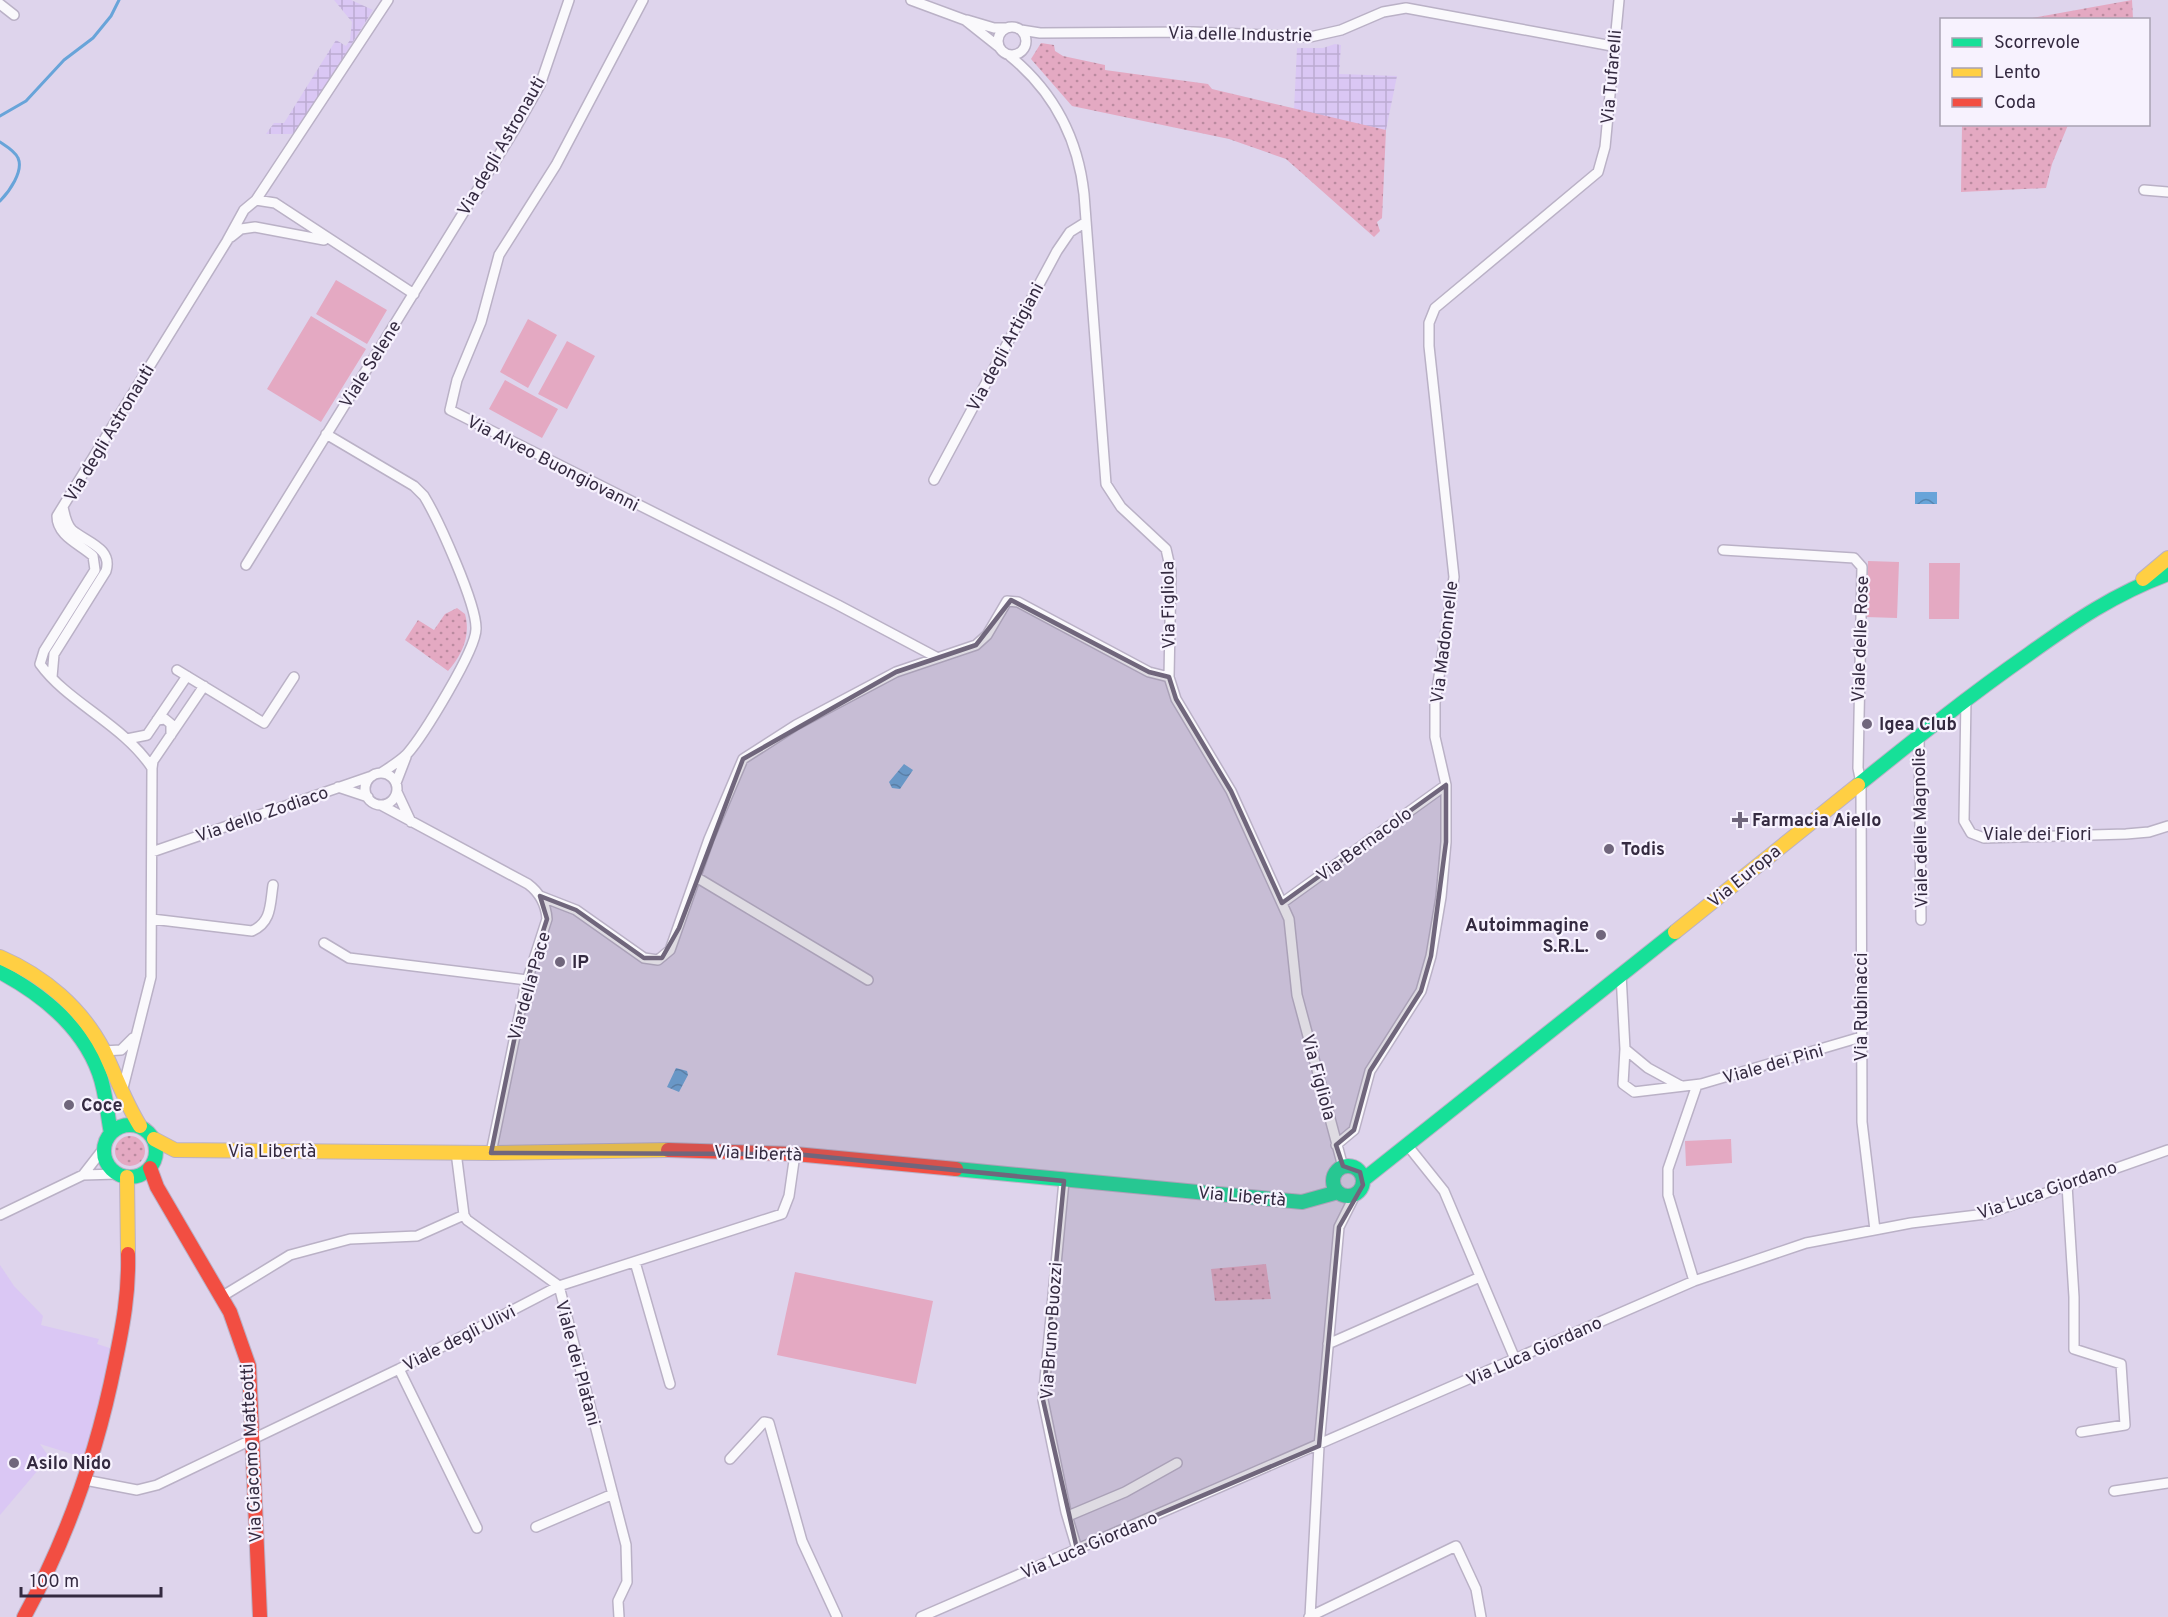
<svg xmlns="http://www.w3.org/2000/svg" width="2168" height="1617" font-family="Overpass,sans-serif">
<defs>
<pattern id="industrial-grid" width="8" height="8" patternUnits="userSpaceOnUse" patternTransform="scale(1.5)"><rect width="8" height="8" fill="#dac7f4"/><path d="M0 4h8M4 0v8" fill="none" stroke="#bcabd2"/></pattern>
<pattern id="grass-dots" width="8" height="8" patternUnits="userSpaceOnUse" patternTransform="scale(1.5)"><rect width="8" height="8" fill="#e4a9c2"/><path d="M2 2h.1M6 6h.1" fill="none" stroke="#ba8a9f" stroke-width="1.8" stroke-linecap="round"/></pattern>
<pattern id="water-waves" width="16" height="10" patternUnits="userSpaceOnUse" patternTransform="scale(1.5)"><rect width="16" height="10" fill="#68a4d9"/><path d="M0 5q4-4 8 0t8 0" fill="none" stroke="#5686b1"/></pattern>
</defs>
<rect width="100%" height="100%" fill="#ded4ec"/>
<path fill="#dac7f4" d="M0,1265L14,1286L43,1316L41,1325L99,1339L97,1344L113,1349L88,1459L40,1444L49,1457L0,1515Z"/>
<path fill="url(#industrial-grid)" d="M334,0H351L373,10L295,134H266L274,123H284L336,40L346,46L350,40L352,22Z
M1335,44L1341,45L1339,74L1397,76L1386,130L1294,110L1297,48H1323Z"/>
<path fill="url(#grass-dots)" d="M2132,0L2133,19H2027Z
M1041,43L1054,45L1055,51L1063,56L1105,65V70L1208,84L1212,89L1386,130L1382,218L1377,222L1380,231L1374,237L1286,159L1229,139L1072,106L1031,59Z
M1962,125V124L2068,125L2052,164L2046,188L1961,192Z
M457,608L465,614C471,636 462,655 448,671L405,640L418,620L434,630L445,614Z
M115 1151a15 15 0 1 1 30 0a15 15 0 1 1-30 0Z
M1266,1264L1271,1299L1215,1301L1211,1269Z"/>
<path fill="#e4a9c2" d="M336,280L387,310L367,344L316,314Z
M311,316L366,349L321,422L267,389Z
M528,319L557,335L528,388L500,372Z
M567,341L595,356L567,409L538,394Z
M505,380L558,409L542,438L489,409Z
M1868,561L1899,562L1897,618L1866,617Z
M1929,563H1960L1959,619H1929Z
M1731,1139L1732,1163L1686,1166L1685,1141Z
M795,1272L933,1301L916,1384L777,1355Z"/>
<path fill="url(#water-waves)" d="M1915,492H1937V504H1915Z
M904,764L913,770L900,789L892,788L889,782Z
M676,1068L687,1071L688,1075L679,1092L667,1087Z"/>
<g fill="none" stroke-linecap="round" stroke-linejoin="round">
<path stroke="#68a4d9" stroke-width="3" d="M0,116L26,101L64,60L93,38L111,16L119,0
M0,142C6,146 15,151 18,158C24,171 9,192 0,201"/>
<g stroke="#bab1c6" stroke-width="12">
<path id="street" d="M643,0L556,165L499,255L481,322L457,380L450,410L838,605L936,657
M911,0L965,20L999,47
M0,4L14,15
M967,20L994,28H1006
M998 41a14 14 0 1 1 28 0a14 14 0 1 1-28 0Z
M1021,30L1040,33L1193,32L1310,37L1341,30L1383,12L1406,8L1612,46
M1010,56C1054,92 1078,138 1084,194L1106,484L1121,507L1166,549L1171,571L1169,677L1176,699L1231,791L1289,919L1297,995L1343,1167
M2144,190L2168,192
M256,200L388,0
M231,237L241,229L255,227L324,240
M326,434L414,486L424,496C438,519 477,605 476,629C476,650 423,736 407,754C399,762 390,767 381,773
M934,480L1057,251L1070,232L1086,222
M1723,550L1854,558L1862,567L1858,768L1861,783L1862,1122L1875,1230
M246,565L515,129L540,85L569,0
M177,670L264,723L294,677
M52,677L54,654L106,571C113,548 86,542 72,530C66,524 65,516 63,507
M1966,698L1964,821L1971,833L1984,838L2126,834L2149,832L2168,826
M157,720L165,719L171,724V735
M1919,736L1921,920
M127,739L147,735L187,676
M152,768L153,761L204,686
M365 789a16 16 0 1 1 32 0a16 16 0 1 1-32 0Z
M396,783L406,757
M338,787L368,797
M397,792L411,822
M381,805L528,884C540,893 546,904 547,919L525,987L491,1153
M152,852L372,776
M696,877L868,980
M540,896L576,910L644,958L658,960L670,950L709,839L743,759L796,725L896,672L976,645L987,635L1007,601L1018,602L1149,672L1169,677
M1282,903L1446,785
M152,919L252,931C272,922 270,904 273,885
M324,943L349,958L527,980
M1621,974L1625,1049L1623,1084L1634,1092L1701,1084L1861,1037
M1625,1049L1648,1068L1681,1086
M103,1051L121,1050L133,1038
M122,1092L151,977L152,768C123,724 68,703 40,664L44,651L95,570L93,556C80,544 57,536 57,516L227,241L244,210L256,200L275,203L414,294
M1336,1145L1354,1130L1370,1071L1421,991L1431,956L1441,897L1446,842V785L1435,737V703L1454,577L1429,346V323L1435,308L1598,172L1605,147L1619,0
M1408,1146L1444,1191L1515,1359
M456,1152L464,1215L467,1220L559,1286L626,1545L627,1582L618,1601L619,1617
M83,1175L104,1148
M1064,1181L1043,1400L1066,1512L1077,1549
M2067,1185L2074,1297V1349L2121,1364L2125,1425L2081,1432
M0,1215L83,1175L117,1174
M635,1262L670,1384
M1694,1281L1668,1195V1169L1697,1085
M221,1297L290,1255L350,1239L417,1236L464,1215
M1328,1344L1480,1277
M399,1369L477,1528
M730,1459L764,1422L769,1423L802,1541L837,1617
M85,1480L137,1490L157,1485L399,1369L559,1286L782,1214L789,1196L795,1154
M2114,1491L2168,1483
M1068,1516L1125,1492L1177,1463
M536,1527L613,1494
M921,1617L1694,1281L1806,1243L1911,1223L1986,1214L2168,1150
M1309,1617L1456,1546L1476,1589L1481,1617
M1310,1617L1319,1446L1339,1227L1355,1195"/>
</g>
<g stroke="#bab1c6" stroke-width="16">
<path id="fast" d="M1858,785C1914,740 1970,695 2029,654C2075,621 2114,594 2168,574
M0,972C43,995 82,1026 99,1073C106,1092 107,1113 111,1133
M104 1151a26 26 0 1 1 52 0a26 26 0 1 1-52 0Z
M1333 1181a15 15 0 1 1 30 0a15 15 0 1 1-30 0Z
M956,1169L1302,1202L1338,1192
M1363,1180L1675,932"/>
</g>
<g stroke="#bab1c6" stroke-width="16">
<path id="slow" d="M2143,579L2168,558
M1675,932L1858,785
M0,957C44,976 82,1008 104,1051C116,1076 125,1102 140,1126
M154,1139L175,1150L491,1153L668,1150
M127,1177L128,1254"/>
</g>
<g stroke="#bab1c6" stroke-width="16">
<path id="jam" d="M668,1150L795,1154L956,1169
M150,1168L157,1187L230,1312L249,1366L260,1617
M24,1617C68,1537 97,1453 115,1363C123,1325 129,1293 128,1254"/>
</g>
<use href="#street" stroke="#faf9fc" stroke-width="9"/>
<use href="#fast" stroke="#16e098" stroke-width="14"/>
<use href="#slow" stroke="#ffcf43" stroke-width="14"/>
<use href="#jam" stroke="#f24e42" stroke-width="14"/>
</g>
<path fill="#70667c" fill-opacity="0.2" stroke="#70667c" stroke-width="4.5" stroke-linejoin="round" d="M1011,600L1149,672L1169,677L1176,699L1231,791L1282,903L1446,785V842L1431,956L1421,991L1370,1071L1354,1130L1336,1145L1343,1166L1360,1172L1363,1185L1339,1227L1319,1446L1077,1549L1043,1400L1064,1181L795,1154L491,1153L525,987L547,919L540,896L576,910L644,958H662L679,928L743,759L896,672L976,645Z"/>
<g fill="#70667c" stroke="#f7f2fe" stroke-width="2">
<circle cx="1867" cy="724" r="6"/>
<path d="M1737 811h6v6h6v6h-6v6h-6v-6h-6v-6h6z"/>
<circle cx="1609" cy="849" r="6"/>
<circle cx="1601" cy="935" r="6"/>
<circle cx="560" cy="962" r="6"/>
<circle cx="69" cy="1105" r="6"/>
<circle cx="14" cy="1463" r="6"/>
</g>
<g text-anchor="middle" stroke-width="4.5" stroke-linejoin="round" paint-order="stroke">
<g font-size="18" fill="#342a40" stroke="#f7f2fe">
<text transform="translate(1240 34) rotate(1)" y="6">Via delle Industrie</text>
<text transform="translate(1611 77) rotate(-85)" y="6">Via Tufarelli</text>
<text transform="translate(501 146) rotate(-60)" y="6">Via degli Astronauti</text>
<text transform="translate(1005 347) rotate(-62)" y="6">Via degli Artigiani</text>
<text transform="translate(370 364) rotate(-58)" y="6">Viale Selene</text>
<text transform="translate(109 433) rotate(-59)" y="6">Via degli Astronauti</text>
<text transform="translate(553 463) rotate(27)" y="6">Via Alveo Buongiovanni</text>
<text transform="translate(1168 605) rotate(-91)" y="6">Via Figliola</text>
<text transform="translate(1860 639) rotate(-88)" y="6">Viale delle Rose</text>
<text transform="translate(1444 642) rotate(-83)" y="6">Via Madonnelle</text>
<text transform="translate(262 814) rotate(-19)" y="6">Via dello Zodiaco</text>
<text transform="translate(1920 828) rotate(-91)" y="6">Viale delle Magnolie</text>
<text x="2037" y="840">Viale dei Fiori</text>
<text transform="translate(1364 844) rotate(-36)" y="6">Via Bernacolo</text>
<text transform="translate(1744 876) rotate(-39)" y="6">Via Europa</text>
<text transform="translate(529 986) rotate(-74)" y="6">Via della Pace</text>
<text transform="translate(1861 1007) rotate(-90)" y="6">Via Rubinacci</text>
<text transform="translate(1773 1064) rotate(-16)" y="6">Viale dei Pini</text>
<text transform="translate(1319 1077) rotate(75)" y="6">Via Figliola</text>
<text x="272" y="1157">Via Libertà</text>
<text transform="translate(758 1153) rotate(2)" y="6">Via Libertà</text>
<text transform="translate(2047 1190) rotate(-19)" y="6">Via Luca Giordano</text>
<text transform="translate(1242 1196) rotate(5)" y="6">Via Libertà</text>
<text transform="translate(1051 1331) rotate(-86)" y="6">Via Bruno Buozzi</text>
<text transform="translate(459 1338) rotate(-27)" y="6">Viale degli Ulivi</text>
<text transform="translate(1534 1351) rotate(-24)" y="6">Via Luca Giordano</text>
<text transform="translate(578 1363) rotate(75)" y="6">Viale dei Platani</text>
<text transform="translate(251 1453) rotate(-93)" y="6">Via Giacomo Matteotti</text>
<text transform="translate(1089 1545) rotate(-23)" y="6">Via Luca Giordano</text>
</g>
<g font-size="18" font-weight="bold" fill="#342a40" stroke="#f7f2fe" text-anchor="start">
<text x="1879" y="730">Igea Club</text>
<text x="1752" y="826">Farmacia Aiello</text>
<text x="1621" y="855">Todis</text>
<text x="1589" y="931" text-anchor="end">Autoimmagine<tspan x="1589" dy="21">S.R.L.</tspan></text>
<text x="572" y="968">IP</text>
<text x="81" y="1111">Coce</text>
<text x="26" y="1469">Asilo Nido</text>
</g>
</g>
<rect x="1940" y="18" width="210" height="108" fill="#f7f2fe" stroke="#a9a2b2" stroke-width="1.5"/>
<rect x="1952" y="38" width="30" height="9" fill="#16e098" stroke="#a9a2b2" stroke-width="1.5"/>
<text x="1994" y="48" font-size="18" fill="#342a40">Scorrevole</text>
<rect x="1952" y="68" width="30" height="9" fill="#ffcf43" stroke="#a9a2b2" stroke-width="1.5"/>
<text x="1994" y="78" font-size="18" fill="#342a40">Lento</text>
<rect x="1952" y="98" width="30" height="9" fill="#f24e42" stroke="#a9a2b2" stroke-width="1.5"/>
<text x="1994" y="108" font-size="18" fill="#342a40">Coda</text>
<path d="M21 1587v9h140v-9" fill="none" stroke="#342a40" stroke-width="3"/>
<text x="30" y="1587" font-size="18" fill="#342a40" stroke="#f7f2fe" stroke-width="4.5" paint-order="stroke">100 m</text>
</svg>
